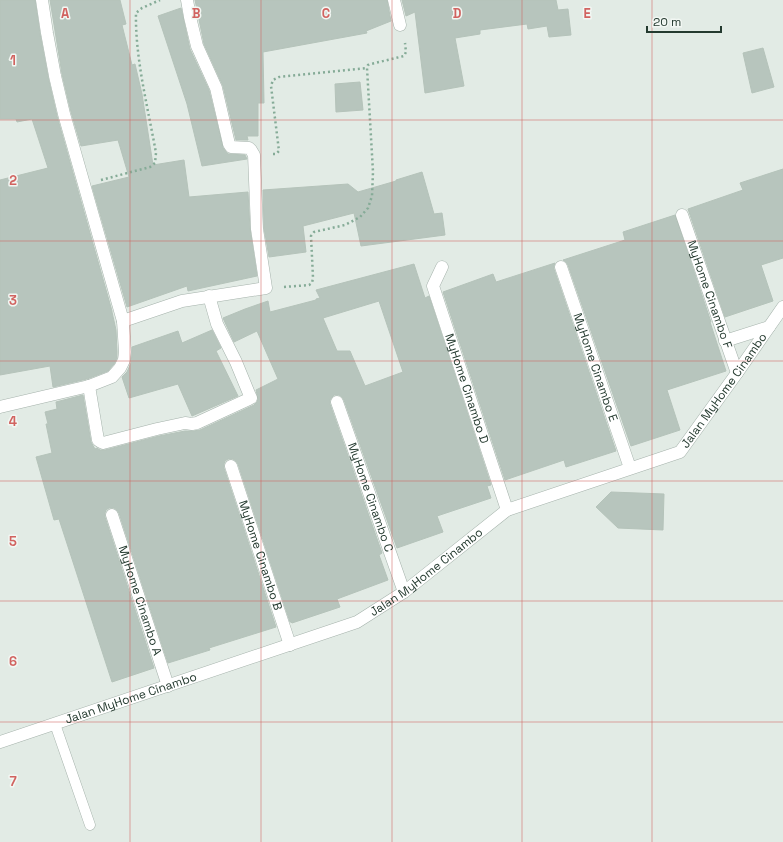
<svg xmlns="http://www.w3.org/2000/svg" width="783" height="842" font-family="'Space Grotesk',sans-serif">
<rect width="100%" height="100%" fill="#e2ebe5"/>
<path fill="#b7c5bd" stroke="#b5c3ba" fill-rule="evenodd" d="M0,0H35L40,34L48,77L57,116L112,311V312L116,330L117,352V358L114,364L108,371L87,379L53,387L50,366L0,375V180L48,168L32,119L17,122L16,119H0Z
M50,0H120L126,24L122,25L132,65L135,64L142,94L153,165L184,160L189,197L248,192L250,229L257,276L188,291L187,286L127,307L92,186L129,177L118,140L81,146L71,112L62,74Z
M195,0H387L391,21L366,31L367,33L263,52L264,103H258V136H247L248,140H236L223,86L204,44Z
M402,0H556L558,10L568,9L571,35L549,37L547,26L528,29L527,24L480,30V34L455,38L464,86L425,93L415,12L406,16Z
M181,8L190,49L209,90L223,148L228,154L245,155L247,159L202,166L187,104L158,16Z
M763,48L774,87L752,93L743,53Z
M360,82L363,110L336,112L335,84Z
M783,169V258L761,265L773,301L725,317L688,209L743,190L740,183Z
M422,172L434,214L442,213L445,235L361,246L354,213L303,226L306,252L269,257L264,228L263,190L348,184L358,192L396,181V180Z
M675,215L711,322H710L726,371L667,390L680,430L631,446L568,265L566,262L563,260L625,240L623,232Z
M555,263L554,266V269L616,451L566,467L564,460L505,480L443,292L493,274L496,282Z
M414,264L425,298L429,296L491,485L487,486L491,498L437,516L443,532L397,548L344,400L342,397L339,395H334L332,397L330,400V404L382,553L379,555L388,580L337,599L340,607L292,623L291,622H290L238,464L236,461L233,459H228L225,461L224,464V468L276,627L209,648L210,650L168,663L119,513L117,510L114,508H109L106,510L105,513V517L154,668L112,682L59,519L54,520L36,457L52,453L46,424H48L45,412L57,409L56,402L83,395L91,442L95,449L97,448L100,450H105L159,436L185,431H193L200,430L254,405L257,402L258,399L256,390L278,379L257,331L234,342L223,318L245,309L268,301L270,312L316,300V299L320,298L316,290ZM379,301L403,372L365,386L350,351H337L323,318Z
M212,330L221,348L216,351L238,396L192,416L178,384L129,398L122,377L127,372L131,363L132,353V347L178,331L182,343Z
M611,492L664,494L663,530L618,528L596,507Z"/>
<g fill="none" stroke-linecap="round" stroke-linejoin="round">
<g stroke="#a5b2ab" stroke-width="11">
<path id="lane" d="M55,724L90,825"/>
</g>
<g stroke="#a5b2ab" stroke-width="13">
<g id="street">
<path d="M394,0L400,25"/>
<path id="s1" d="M682,215L737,373"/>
<path id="s2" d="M442,267L433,286L507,510"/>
<path id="s3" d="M561,267L630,468"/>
<path d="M123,321L182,301L266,288L257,229L254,155L251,150L249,148L231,147L229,144L216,88L197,46L190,17L187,0"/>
<path d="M725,341L769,327"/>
<path d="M89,386L98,440L101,442L103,443L157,429L185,423L192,424L197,423L249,399L251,398L250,396L236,362L217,324L209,296"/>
<path id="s4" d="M337,402L404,592"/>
<path d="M0,407L89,386L112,377L120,368L124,360L125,352L123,321L64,114L55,76L47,33L42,0"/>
<path id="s5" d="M231,466L290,645"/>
<path id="s6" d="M112,515L168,686"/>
<path id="s7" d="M0,742L357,622L404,592L507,510L680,452L737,373L783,307"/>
</g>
</g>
<path stroke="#85ab97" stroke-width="2.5" stroke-dasharray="2 3" stroke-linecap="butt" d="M273,154H276L279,151L271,86L273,80L279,77L367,68
M101,180L150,167L155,163L156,153C148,108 135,58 136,13L142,8L160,0
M284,287L309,285L312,283L313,278L311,236L314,232L345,225L360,217L368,208L372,196L373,172L367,68L368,65L371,64L404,56L406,52L405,43"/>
<use href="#lane" stroke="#fff" stroke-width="10"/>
<use href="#street" stroke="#fff" stroke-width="12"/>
</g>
<path fill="none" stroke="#d16360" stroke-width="1" stroke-opacity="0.55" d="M130,0V842M261,0V842M392,0V842M522,0V842M652,0V842M0,120H783M0,241H783M0,361H783M0,481H783M0,601H783M0,722H783"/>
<g text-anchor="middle" stroke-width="3" stroke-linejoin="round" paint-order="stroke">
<g font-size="12" fill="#243a2f" stroke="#f2f7f3">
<text dy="4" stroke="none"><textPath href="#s1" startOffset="84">MyHome Cinambo F</textPath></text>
<text dy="4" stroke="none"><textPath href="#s3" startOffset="106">MyHome Cinambo E</textPath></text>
<text dy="4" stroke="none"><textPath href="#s2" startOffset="129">MyHome Cinambo D</textPath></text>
<text dy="4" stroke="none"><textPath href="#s7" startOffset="822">Jalan MyHome Cinambo</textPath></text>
<text dy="4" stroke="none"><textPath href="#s4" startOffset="101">MyHome Cinambo C</textPath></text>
<text dy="4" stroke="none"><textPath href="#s5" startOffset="94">MyHome Cinambo B</textPath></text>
<text dy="4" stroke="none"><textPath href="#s7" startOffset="462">Jalan MyHome Cinambo</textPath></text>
<text dy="4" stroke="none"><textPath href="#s6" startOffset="90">MyHome Cinambo A</textPath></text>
<text dy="4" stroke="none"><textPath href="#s7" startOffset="138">Jalan MyHome Cinambo</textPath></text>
</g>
</g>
<g font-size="13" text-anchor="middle" font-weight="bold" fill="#d16360" stroke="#f2f7f3" stroke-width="3" stroke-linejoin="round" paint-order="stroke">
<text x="65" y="18">A</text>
<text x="196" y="18">B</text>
<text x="326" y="18">C</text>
<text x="457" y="18">D</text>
<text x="587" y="18">E</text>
<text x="13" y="65">1</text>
<text x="13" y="185">2</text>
<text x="13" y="305">3</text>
<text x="13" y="426">4</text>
<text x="13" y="546">5</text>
<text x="13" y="666">6</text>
<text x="13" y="786">7</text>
</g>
<path d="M647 26v6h74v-6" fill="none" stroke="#243a2f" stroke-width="2"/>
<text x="653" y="26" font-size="12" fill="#243a2f" stroke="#f2f7f3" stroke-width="3" paint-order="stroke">20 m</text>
</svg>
